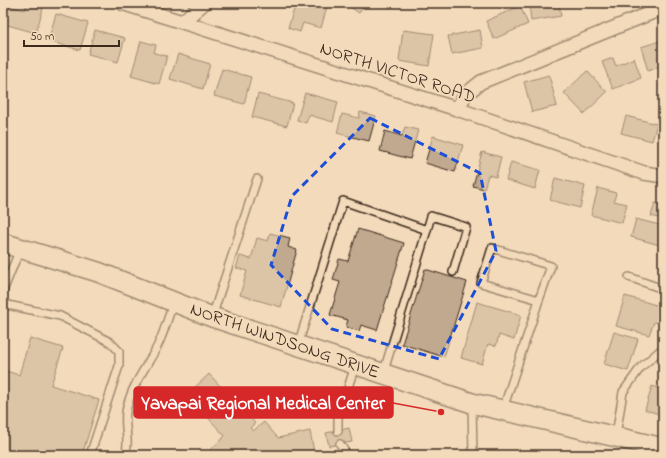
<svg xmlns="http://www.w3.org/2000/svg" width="666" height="458" font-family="'Indie Flower',sans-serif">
<rect width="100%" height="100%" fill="#f3daba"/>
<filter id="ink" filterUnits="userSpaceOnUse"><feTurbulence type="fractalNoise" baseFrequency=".025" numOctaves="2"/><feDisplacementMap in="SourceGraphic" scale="8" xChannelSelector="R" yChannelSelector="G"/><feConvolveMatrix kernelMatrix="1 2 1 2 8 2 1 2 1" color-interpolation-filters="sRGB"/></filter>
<g filter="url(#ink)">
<path fill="#c0a98f" stroke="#3b2a1e" d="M27,3L43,8L36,33L4,24L9,6L25,10Z
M296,3H328L321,28L303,23L300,32L288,28Z
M344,3H366L359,13Z
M529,3H559L561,16L531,21Z
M520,6L528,24L494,39L486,21Z
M56,14L88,23L80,50L48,41Z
M95,30L125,38L118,62L88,54Z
M403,30L434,34L429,66L399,61Z
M480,30L483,48L452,54L448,36Z
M663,40V78L659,67L648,71L641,47Z
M141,41L156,45L154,53L167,56L159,84L131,76Z
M178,54L210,64L203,89L170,79Z
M613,58L616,66L634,58L641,78L613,89L602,62Z
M222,69L251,77L244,104L214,96Z
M587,71L607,92L584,114L564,93Z
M549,75L557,106L532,112L524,82Z
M305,93L338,102L333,122L309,115L306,123L297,120Z
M258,94L293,103L287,126L252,117Z
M360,112L376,116L369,141L337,133L342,114L359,118Z
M626,116L657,124L652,141L621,133Z
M405,127L418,130L410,159L380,151L385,131L402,136Z
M433,136L463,145L455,172L425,163Z
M482,152L501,157L496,177L488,175L484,189L473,186Z
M511,162L540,170L535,189L506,180Z
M555,178L585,186L580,208L550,200Z
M598,188L616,193L614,201L627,204L622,223L591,215Z
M655,203L663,205V219L651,216Z
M636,219L663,226V246L631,237Z
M358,229L404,243L377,330L361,325L359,331L346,327L348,320L330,315L340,282L333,280L339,259L348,261Z
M270,233L290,238L288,247L297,250L281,307L240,295L247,271L236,268L240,256L251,259L257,238L268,241Z
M425,269L467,282L444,357L402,344Z
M625,296L663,307L659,323L654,322L649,335L616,326Z
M477,302L521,315L514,340L499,335L496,346L488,344L482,364L461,358Z
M614,332L638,339L628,371L604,364Z
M30,338L63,348L51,385L99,400L82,455H13L3,452V370L19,375Z
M209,374L255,423L250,428L253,431L264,422L278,438L310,431L314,452L311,455H205L225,436L187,395Z
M663,381V415L645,410L652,386L661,389Z
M349,428L352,442L329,446L326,433Z"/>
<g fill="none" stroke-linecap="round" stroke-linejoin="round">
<g stroke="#3b2a1e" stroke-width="10">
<path id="lane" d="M427,230L431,216L466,227L453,272
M629,277L663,289
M3,291L20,249
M3,304L60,316L110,342L119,351V366L90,455
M212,317L257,179
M298,345L343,201L427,230L383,374
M472,404L473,455
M503,409L539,300L481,283L492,248L551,266L539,300
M338,431V418L355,366
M616,435L623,392L641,367L663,348
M340,444L347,455
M125,455C131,440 122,423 127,407C132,385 147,366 157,347C164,333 168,318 173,303"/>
</g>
<g stroke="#3b2a1e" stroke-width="16">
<path id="street" d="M122,3L457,109L644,173L663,176
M182,22L204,3
M457,109L466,94L481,82L663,8"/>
</g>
<g stroke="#3b2a1e" stroke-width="22">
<path id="secondary" d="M3,243L98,272L212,317L472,403L663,448"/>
</g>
<use href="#lane" stroke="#f3daba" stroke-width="7"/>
<use href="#street" stroke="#f3daba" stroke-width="13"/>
<use href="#secondary" stroke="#f3daba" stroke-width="19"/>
</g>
</g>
<path d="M0 0H666V458H0ZM370,118L480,173L496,251L439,359L332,329L271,265L292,196Z" fill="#f3daba" fill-opacity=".55" fill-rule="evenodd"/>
<path fill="none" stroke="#1d4ed8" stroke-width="3" stroke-dasharray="8 5" stroke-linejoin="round" d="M370,118L480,173L496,251L439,359L332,329L271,265L292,196Z"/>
<g text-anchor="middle" stroke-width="4" stroke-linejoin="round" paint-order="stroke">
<g font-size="18" fill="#3b2a1e" stroke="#f3daba">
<text transform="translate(398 72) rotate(18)" y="6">NORTH VICTOR ROAD</text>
<text transform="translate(285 340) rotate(19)" y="6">NORTH WINDSONG DRIVE</text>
</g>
</g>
<path fill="none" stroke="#d62828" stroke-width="1.5" d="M441 412L393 403"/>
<circle fill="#d62828" stroke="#f3daba" stroke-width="1.5" cx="441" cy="412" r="4"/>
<rect fill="#d62828" stroke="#d62828" stroke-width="1.5" x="134" y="387" width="259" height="31" rx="4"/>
<g font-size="19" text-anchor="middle" font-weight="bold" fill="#fff">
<text x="263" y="409">Yavapai Regional Medical Center</text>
</g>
<rect width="666" height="458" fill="none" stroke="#f3daba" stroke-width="16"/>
<rect x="8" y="8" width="650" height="442" fill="none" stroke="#3b2a1e" stroke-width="1.5" filter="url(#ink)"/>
<path d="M24 40v6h95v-6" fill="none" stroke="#3b2a1e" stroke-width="2"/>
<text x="30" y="40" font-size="12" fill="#3b2a1e" stroke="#f3daba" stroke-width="3" paint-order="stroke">50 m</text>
</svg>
